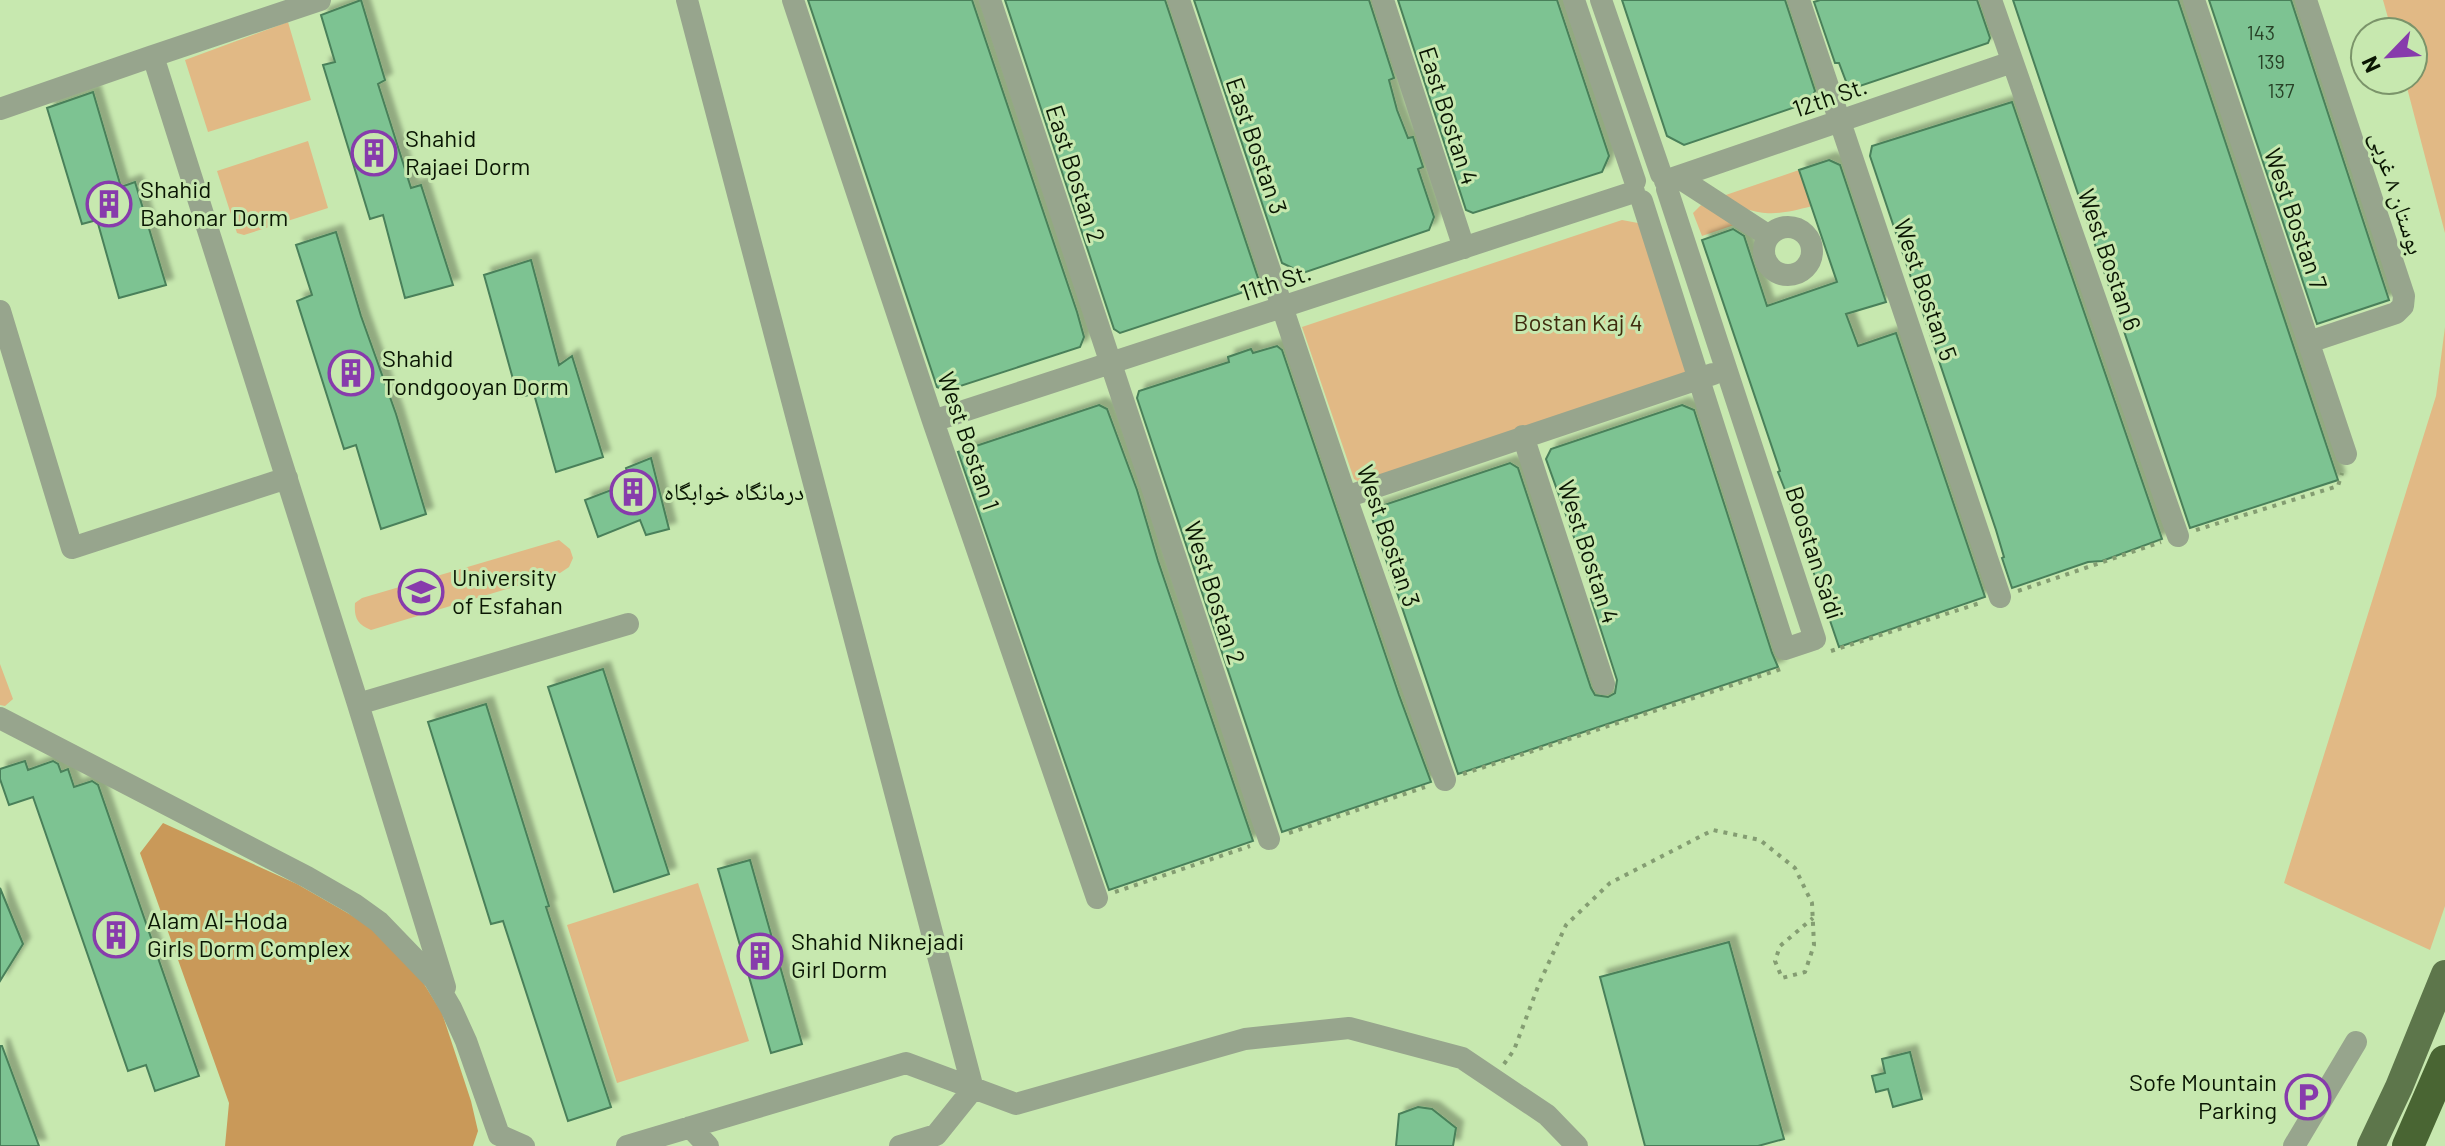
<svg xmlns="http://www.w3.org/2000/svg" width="2445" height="1146" font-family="Barlow,'Noto Naskh Arabic',sans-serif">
<defs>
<filter id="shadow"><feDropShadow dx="7" dy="-7" stdDeviation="2" flood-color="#0004"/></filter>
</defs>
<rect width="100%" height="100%" fill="#c7e8af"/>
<path fill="#e1b985" d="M2383,0H2445V233L2405,80H2413V32H2392Z
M288,22L311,100L208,132L185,60Z
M308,141L328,208L244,235L237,233L217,171Z
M1799,170L1812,206C1768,218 1759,215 1717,198Z
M1701,205L1737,224L1702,236L1693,213Z
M1622,220L1638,223L1689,371L1363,484L1354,479L1302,327Z
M2445,327V906L2430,950L2284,883L2436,396Z
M559,540L570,549L573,558L569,567L560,573L371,630C357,624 354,618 355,603L362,598Z
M0,664L13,699L5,706L0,705Z
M698,883L749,1041L617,1083L567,925Z"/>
<path fill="#c99959" d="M163,823L297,884L398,942L442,1013L471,1101L478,1131L473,1146H225L229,1103L140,853Z"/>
<path fill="#7dc392" stroke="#4a805a" stroke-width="2" filter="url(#shadow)" d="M361,0L385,80L378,84L411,188L421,185L453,285L405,298L383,215L370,219L323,65L335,62L321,15Z
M808,0H972L1077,312L1084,337L1080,347L945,391L937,387Z
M1005,0H1165L1259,281L1256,288L1120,333L1114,329Z
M1194,0H1369L1394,78L1389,80L1397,110L1408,138L1413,137L1423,167L1418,169L1434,217L1429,230L1303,273L1282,263Z
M1398,0H1557L1609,156L1602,172L1473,213L1466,210Z
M1622,0H1785L1815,91L1810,102L1684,145L1667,136Z
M1820,0H1977L1990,38L1988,43L1854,88L1847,84L1839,63H1835L1814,2Z
M2013,0H2178L2338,480L2190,528Z
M2209,0H2291L2389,300L2317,324Z
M93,92L121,187L135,182L166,285L119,298L97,220L82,224L47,108Z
M2012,102L2162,539L2102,561L2088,562L2012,588L2002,558L2004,557L1996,530L1870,156L1872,146Z
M1829,160L1840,165L1886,302L1846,314L1858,346L1896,333L1985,597L1839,647L1789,500L1778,472L1780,471L1702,240L1733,229L1744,236L1767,306L1837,282L1799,170Z
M336,232L361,316L396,414L426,514L381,529L356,445L344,449L297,301L312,295L296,245Z
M531,260L559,365L572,356L603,457L556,472L534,394L518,397L484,275Z
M1277,346L1282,350L1399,695L1431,782L1282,832L1137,398L1139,391L1229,362L1228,357L1251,349L1253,353Z
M1099,405L1107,409L1137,490L1158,561L1253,841L1109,890L958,452Z
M1682,405L1694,410L1772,653L1778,667L1458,774L1371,515L1375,508L1510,463L1518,468L1591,688L1595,695L1608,697L1615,693L1617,680L1591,599L1594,598L1585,568L1546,459L1551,449Z
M651,458L669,529L646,535L640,520L598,537L585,500L630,483L626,468Z
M603,669L669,874L614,892L548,687Z
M486,704L549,906L546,907L611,1107L568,1121L503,921L491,924L428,722Z
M25,761L28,770L53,761L58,764L61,772L68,769L74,787L92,781L98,785L199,1076L155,1091L146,1065L128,1071L33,797L9,805L0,779V769Z
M750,860L802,1044L771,1053L718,869Z
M0,888L23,944L0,981Z
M1729,942L1784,1139L1758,1146H1645L1600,977Z
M0,1046H2L39,1146H0Z
M1910,1052L1922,1099L1893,1107L1888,1089L1876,1092L1872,1076L1885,1073L1882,1059Z
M1418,1107L1432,1109L1456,1128L1453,1146H1396L1399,1114Z"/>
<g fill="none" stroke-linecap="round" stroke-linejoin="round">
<path stroke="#849d72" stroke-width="4" stroke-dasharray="4 6" stroke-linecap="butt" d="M2196,530L2338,486L2342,473
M2018,591L2161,542
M1831,651L1983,602
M1463,774L1781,669
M1289,833L1425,787
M1115,892L1250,846
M1504,1064L1514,1050L1539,984L1566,925L1610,883L1713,830L1760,840L1795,868L1812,903L1814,945L1805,972L1782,978L1775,961L1780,946L1813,918"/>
<path stroke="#97a58d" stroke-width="22" d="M320,0L153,56L358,704
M687,0L973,1089
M793,0L933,421L1097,898
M990,0L1269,839
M1179,0L1346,497L1445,780
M1383,0L1464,248
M1574,0L1635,181
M1601,0L1661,174
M1799,0L2000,597
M1991,0L2178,536
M2194,0L2346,454
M2306,0L2404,296L2403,306L2396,313L2309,342
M0,109L153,56
M1678,177L1769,236
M1665,181L2012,62
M1642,201L1785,649L1815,639L1667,189
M1764 251a24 24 0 1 1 48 0a24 24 0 1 1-48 0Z
M0,311L72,548L287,478
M933,421L1634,192
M1523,436L1604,684
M1346,497L1713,374
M0,718L307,877L354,904L379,922L434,979L451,1008L466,1041L499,1135L524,1146
M445,987L358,704L628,624
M690,1127L708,1146
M627,1146L906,1063L1016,1104L1245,1039L1349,1028L1462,1058L1547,1115L1577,1146
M900,1146L936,1135L973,1089
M2294,1146L2356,1042"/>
<path stroke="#5d764b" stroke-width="28" d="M2371,1146L2399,1087L2445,974"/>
<path stroke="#496533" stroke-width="32" d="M2408,1146L2445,1061"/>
</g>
<defs>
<g id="building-ring" transform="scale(2.3)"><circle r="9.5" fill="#c7e8af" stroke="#873bac" stroke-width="1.5"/><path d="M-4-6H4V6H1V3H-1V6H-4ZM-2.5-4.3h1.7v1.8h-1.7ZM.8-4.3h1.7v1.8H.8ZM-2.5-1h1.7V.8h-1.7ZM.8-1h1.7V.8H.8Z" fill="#873bac"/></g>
<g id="university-ring" transform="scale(2.3)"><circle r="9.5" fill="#c7e8af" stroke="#873bac" stroke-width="1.5"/><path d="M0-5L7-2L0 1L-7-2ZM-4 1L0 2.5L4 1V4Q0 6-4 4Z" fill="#873bac"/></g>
<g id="parking-ring" transform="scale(2.3)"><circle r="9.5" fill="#c7e8af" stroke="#873bac" stroke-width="1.5"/><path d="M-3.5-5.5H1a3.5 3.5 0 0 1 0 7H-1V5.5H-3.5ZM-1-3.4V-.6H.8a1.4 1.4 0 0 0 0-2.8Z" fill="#873bac"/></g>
</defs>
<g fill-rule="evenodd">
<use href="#building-ring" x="374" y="153"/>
<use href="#building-ring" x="109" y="204"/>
<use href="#building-ring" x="351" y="373"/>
<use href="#building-ring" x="633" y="492"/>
<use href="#university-ring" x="421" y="592"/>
<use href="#building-ring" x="116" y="935"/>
<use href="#building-ring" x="760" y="956"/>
<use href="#parking-ring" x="2308" y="1097"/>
</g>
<g text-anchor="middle" stroke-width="6" stroke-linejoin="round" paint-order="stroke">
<g font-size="20" fill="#274127">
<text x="2261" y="40">143</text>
<text x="2271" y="69">139</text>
<text x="2281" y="98">137</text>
</g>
<g font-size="24" fill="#0a1603" stroke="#c7e8af">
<text transform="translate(1830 98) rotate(-19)" y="8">12th St.</text>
<text transform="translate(1448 116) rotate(72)" y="8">East Bostan 4</text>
<text transform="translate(1256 146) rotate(71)" y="8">East Bostan 3</text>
<text transform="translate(1075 174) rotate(72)" y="8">East Bostan 2</text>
<text transform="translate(2397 193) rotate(72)" y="8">بوستان ۸ غربی</text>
<text transform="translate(2295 219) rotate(71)" y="8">West Bostan 7</text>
<text transform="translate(2109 260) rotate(71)" y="8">West Bostan 6</text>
<text transform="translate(1276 283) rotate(-18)" y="8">11th St.</text>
<text transform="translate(1925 290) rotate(71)" y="8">West Bostan 5</text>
<text transform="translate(968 441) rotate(71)" y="8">West Bostan 1</text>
<text transform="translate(1388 536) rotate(71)" y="8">West Bostan 3</text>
<text transform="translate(1588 552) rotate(72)" y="8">West Bostan 4</text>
<text transform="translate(1814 553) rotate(72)" y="8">Boostan Sa'di</text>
<text transform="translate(1214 593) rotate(72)" y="8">West Bostan 2</text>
</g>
<g font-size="24" fill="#0a1603" stroke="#c7e8af" text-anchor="start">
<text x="405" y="147">Shahid<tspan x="405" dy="28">Rajaei Dorm</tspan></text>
<text x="140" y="198">Shahid<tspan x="140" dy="28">Bahonar Dorm</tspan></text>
<text x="382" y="367">Shahid<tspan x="382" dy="28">Tondgooyan Dorm</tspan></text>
<text x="664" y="500">درمانگاه خوابگاه</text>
<text x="452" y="586">University<tspan x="452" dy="28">of Esfahan</tspan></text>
<text x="147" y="929">Alam Al-Hoda<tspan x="147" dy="28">Girls Dorm Complex</tspan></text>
<text x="791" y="950">Shahid Niknejadi<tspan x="791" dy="28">Girl Dorm</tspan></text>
<text x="2277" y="1091" text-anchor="end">Sofe Mountain<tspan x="2277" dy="28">Parking</tspan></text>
</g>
<g font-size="24" fill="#3e2a0d" stroke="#c7e8af">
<text x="1578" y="331">Bostan Kaj 4</text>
</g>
</g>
<g transform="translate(2389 56) rotate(245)"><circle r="38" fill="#c7e8af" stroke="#7b946a" stroke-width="2"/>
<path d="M0-6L14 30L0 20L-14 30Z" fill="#873bac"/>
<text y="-12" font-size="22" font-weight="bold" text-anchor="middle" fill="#0a1603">N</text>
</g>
</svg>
